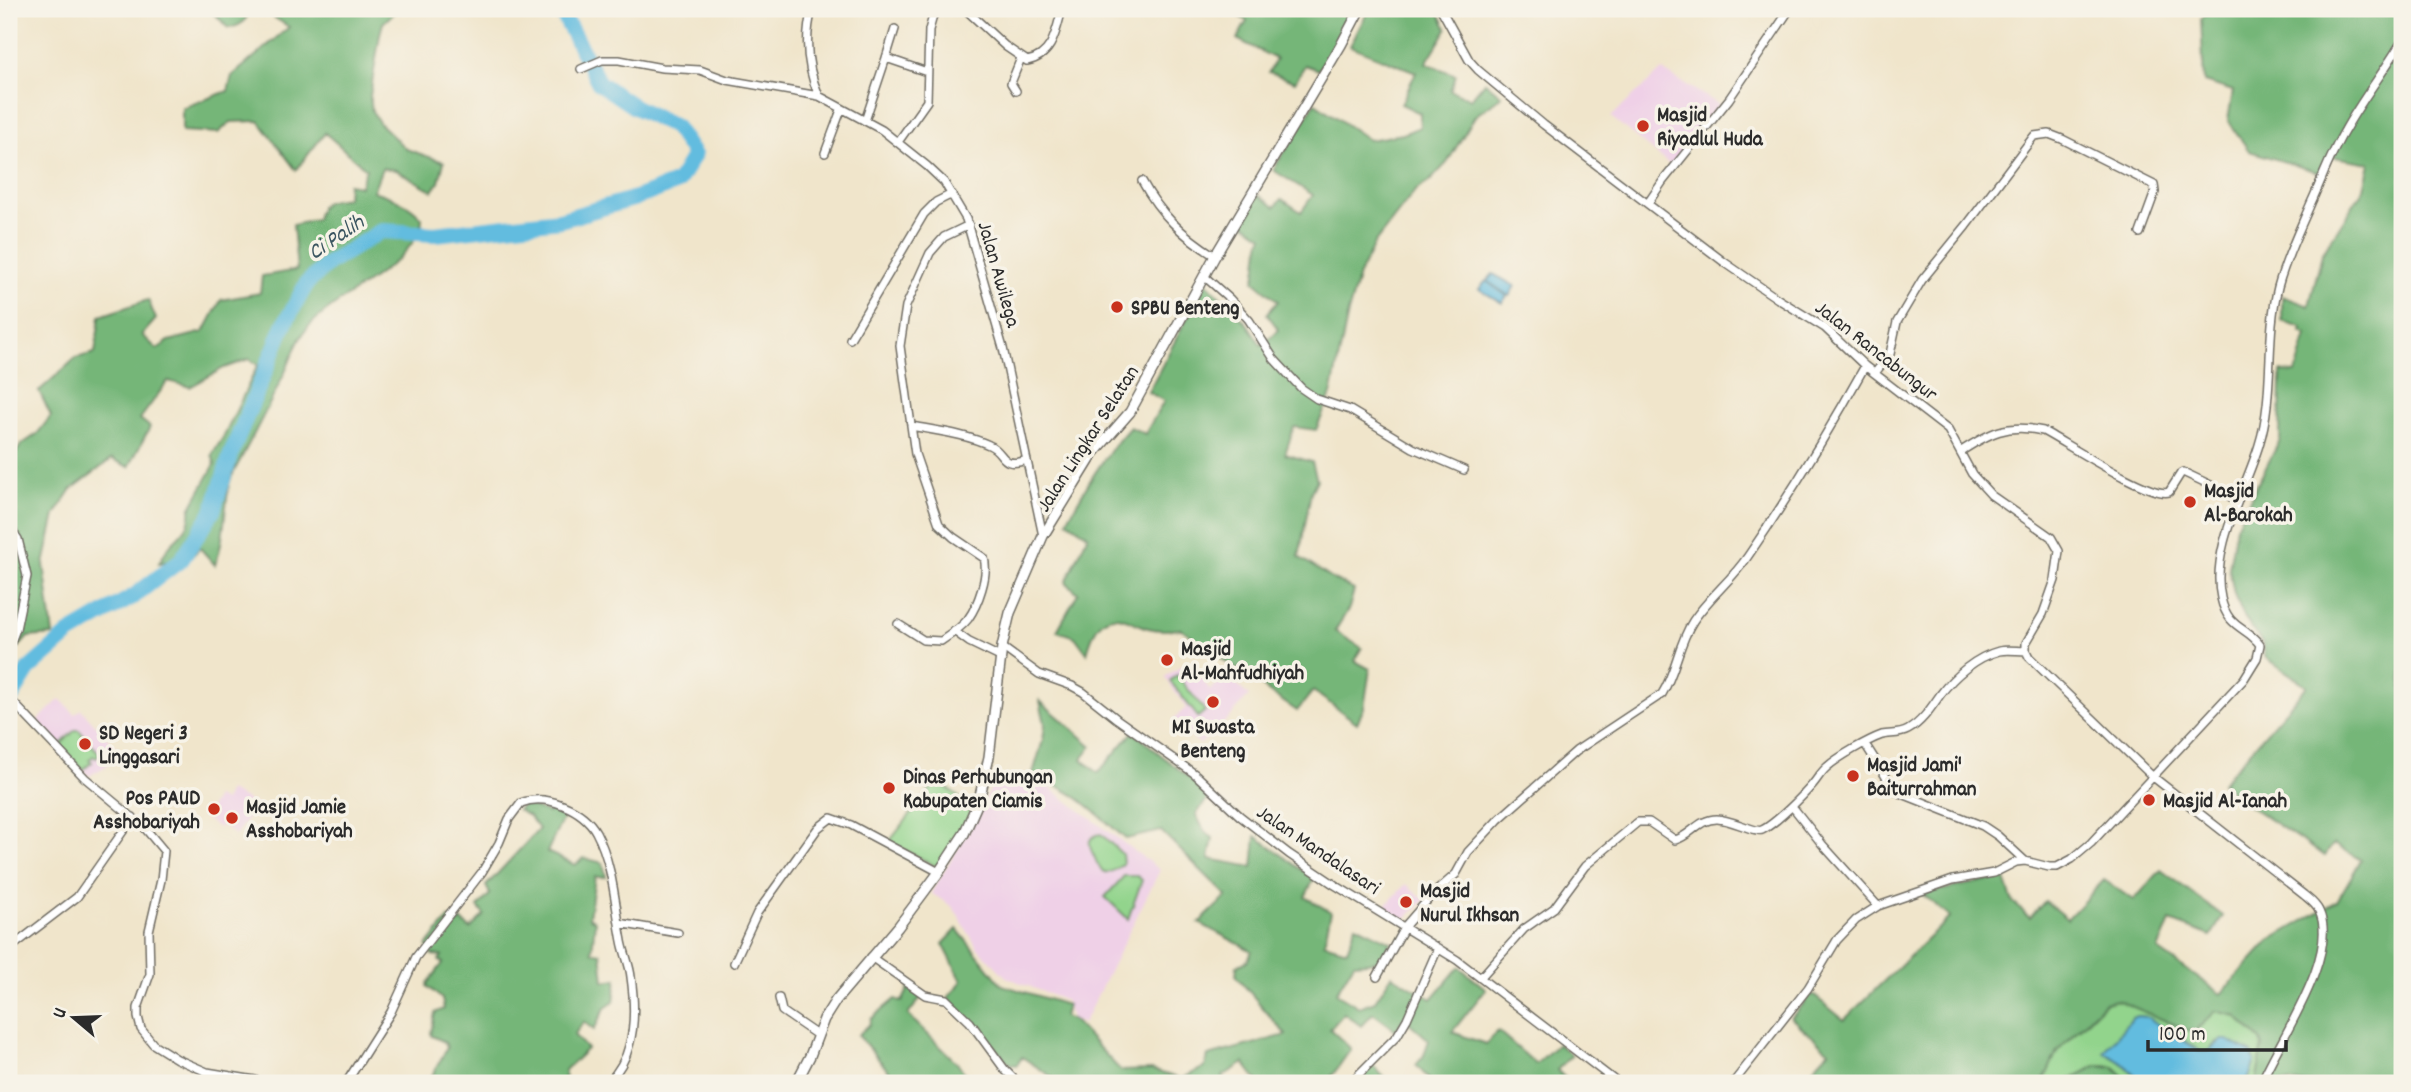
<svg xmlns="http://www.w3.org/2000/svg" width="2411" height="1092" font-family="Dekko,sans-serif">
<rect width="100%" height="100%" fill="#f7f3e8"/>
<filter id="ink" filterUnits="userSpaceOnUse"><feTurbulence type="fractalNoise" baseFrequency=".0143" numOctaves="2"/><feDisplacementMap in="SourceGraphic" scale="14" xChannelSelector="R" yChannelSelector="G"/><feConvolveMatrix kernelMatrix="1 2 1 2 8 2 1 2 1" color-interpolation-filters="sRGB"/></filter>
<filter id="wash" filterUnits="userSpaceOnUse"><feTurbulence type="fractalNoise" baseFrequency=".00686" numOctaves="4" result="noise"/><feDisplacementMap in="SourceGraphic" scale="28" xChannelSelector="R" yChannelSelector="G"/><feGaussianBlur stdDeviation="1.57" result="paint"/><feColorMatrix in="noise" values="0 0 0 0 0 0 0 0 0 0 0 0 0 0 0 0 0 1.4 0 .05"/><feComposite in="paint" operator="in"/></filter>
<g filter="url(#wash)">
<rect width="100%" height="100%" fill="#f0e5cb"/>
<path fill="#efd0e7" d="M1662,70L1720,105L1671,166L1611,117Z
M1189,661L1210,690L1227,676L1249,696L1231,716L1200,744L1172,720L1186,708L1165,677Z
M60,699L75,714L81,709L124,756L115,764L113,762L89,776L37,721Z
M996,777L1049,787L1160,870L1083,1024L1071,1018L1066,1001L1006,977L977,947L953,907L931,893L978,815Z
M229,791L257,805L235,835L222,825L219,828L204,818L216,797L224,801Z
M1406,884L1425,900L1403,921L1382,909Z"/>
<path fill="#92d48c" stroke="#5e805c" stroke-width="2" d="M1177,675L1205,711L1198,717L1170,681Z
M75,730H79L100,754L96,758L93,756L89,760L92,762L83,770L59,746Z
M937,781C949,790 969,800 970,815L939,868L889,842Z
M1101,834L1122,854L1123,864C1107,877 1101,875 1094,856C1091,850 1089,846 1090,840L1096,835Z
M1124,876H1137L1142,880L1128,919L1105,897Z
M2117,1000L2195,1031L2216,1011L2236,1016L2261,1040L2263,1046L2256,1083H2247L2253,1067L2217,1042L2208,1051H2200L2147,1017L2137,1016L2132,1018L2104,1052L2126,1066L2143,1083H2130L2113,1067L2106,1065H2098L2063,1083H2043L2057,1051L2105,1003Z"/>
<path fill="#75b678" stroke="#507052" stroke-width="2" d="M206,9H250C246,21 242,26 228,28L217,16Z
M261,9H398L383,23L380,34L370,96L372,111L380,124L406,149L444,162L439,182L433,191L396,170L382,168L373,191C392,197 409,203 422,218C421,261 336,296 308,327C296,341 292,358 284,374C272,400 258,426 245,451C240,462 231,474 229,485C224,512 225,539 215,565L200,548L191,557L159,563C163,556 167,548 172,543C182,533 192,525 190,509L215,464L212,455L225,434L258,365L249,359L224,368L190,387L168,381L140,419L150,427L129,467L112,459L72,489L55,515L44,564L53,635L28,637L9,658V569L11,550L24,546L15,526L9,521L16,488L9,483V464L21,445L37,434L51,416L39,391L76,358L95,353L100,316L148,300L156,319L142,335L157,349L169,341L204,332L221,300L260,293L262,276L297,270L293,225L316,219C321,199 328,201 347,198L348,184L360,186L366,169L325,133L296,170L259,121L231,122L218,133L182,131V108L228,91L232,76L289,27Z
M1227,9H1353L1336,44L1319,70L1305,65L1295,82L1269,72L1276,59L1237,39L1247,21Z
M1369,9H1437L1447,29L1426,63L1456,75L1450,90L1471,99L1485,82L1502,96L1475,116L1447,163L1429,182L1415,191L1374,244L1359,275L1348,313L1331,395L1316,430L1294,427L1285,454L1312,462L1317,480L1311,492L1299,557L1334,580L1354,590L1349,608L1335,631L1362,648L1355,661L1370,669L1364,708L1357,723L1313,691L1297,711L1269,692L1242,666L1237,670L1182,629C1170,630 1160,631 1148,628C1138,626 1127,617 1116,617C1098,615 1091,639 1087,653L1075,637L1057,631L1078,593L1066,582L1088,535L1067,521C1085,488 1104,455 1130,427L1145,434L1164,401L1148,392L1206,282L1248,325L1261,345L1279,330L1267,314L1278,301L1254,281C1259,266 1256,250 1263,236L1241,221L1258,195L1275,207L1282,199L1301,212L1313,195L1273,170L1315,103L1369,140L1403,134L1420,127V113L1401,104L1416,72L1350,46Z
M2212,9H2402V1083H2256L2263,1046L2261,1040L2236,1016L2216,1011L2195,1031L2187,1030L2117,1000L2104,1003L2057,1051L2043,1083H1799L1829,1051L1791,1018L1812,994L1844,1020L1950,917L1922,894L2004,877L2013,902L2030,918L2045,901L2067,919L2104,880L2134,900L2161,870L2223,916L2211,936L2170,921L2158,950L2221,994L2269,941L2337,901L2361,860L2333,844L2325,856L2246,804L2222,783L2307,686L2265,657L2263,644L2243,615L2234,594L2229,568L2236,526L2280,440L2281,372L2296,373L2307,335L2301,332L2302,327L2282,321V296L2309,306L2322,254L2364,188L2370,163L2329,156L2321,173L2249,151L2228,120L2233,91L2204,82L2201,19Z
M1040,701L1092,746L1082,759L1098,773L1133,732L1210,795L1196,815L1205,832L1213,838L1209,859L1253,867L1256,836L1314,879L1305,897L1331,912L1324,943L1347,950L1356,925L1391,942L1379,961L1354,963L1336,993L1359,1007L1375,1001L1392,975L1432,999L1459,967L1486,989L1452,1032L1486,1044L1498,1031L1536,1064L1558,1044L1572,1055L1557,1070L1570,1083H1426L1429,1079L1416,1065L1423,1057L1429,1040L1404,1018L1396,1030L1373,1013L1361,1026L1344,1013L1330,1029L1351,1049L1327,1083H1259L1244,1063L1223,1076L1226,1083H1057L1058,1081L1022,1057L1017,1065L1010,1064L948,998L962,981L943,944L957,929L1002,985L1067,1005L1064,1017L1074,1021L1121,1071L1152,1070L1181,1079L1205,1067L1208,1056L1286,1035L1236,976L1237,966L1247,961L1252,951L1199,923L1227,896L1161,831L1126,839C1098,816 1069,781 1031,780L1043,740L1045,724Z
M524,804L548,813L551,810L565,814L547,852L575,865L584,858L603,863L606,877H595L589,917L595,921L592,952L601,953L604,981L617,979L614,1002L605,1008L594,1030L584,1022L574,1035L587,1049L565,1070L564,1083H428L447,1048L445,1042L432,1036L431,1033L435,1013L444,1009L442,999L427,986L428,983L443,963L439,960L442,956L432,955L427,946L449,918L456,925L461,920L470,929L484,915L478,907L490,894L486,886L539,829L529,816L518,810Z
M909,988L922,996L908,1015L959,1065L971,1083H929L921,1074L910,1083L904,1075L897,1081L858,1035L869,1025L871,1019L895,999L902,1002Z
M1372,1065L1390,1083H1356Z
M2098,1065L2113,1067L2130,1083H2063Z"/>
<path fill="#62bcdf" stroke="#467485" stroke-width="2" d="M1493,274L1515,286L1509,296L1487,281Z
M1486,281L1507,296L1502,303L1479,289Z
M2137,1016L2147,1017L2200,1051H2208L2222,1040H2227L2252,1053L2255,1061L2247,1083H2143L2126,1066L2104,1052L2132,1018Z"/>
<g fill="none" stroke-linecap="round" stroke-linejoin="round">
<path stroke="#62bcdf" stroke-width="16" d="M9,701L28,670L69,634L134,596L182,559L213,511L231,454L285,323L307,283L329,263L381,231L435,234L560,220L636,198L678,182L694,155L675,127L633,106L599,83L560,9"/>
</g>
</g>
<g filter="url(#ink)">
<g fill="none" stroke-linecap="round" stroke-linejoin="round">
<g stroke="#706c63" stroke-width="10">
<path id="minor" d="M812,9C804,39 807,68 819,96L882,130L927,166L944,182L966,219L1003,348L1043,536
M965,9L1005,46L1027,61C1053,56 1056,31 1062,9
M1441,9L1469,60L1478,70L1544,125L1724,262L1778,299L1825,328L1865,366L1948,430L1972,474L1991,495L2051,537L2059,551L2055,580L2043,614L2026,643V651L2029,657L2152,776L2304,895C2310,900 2316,904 2319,911C2340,956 2278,1041 2261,1083
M886,58L895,29
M581,69L602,60H619L662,68L700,70L727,80L819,96
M1016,91L1011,83L1021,58
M865,121L886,58L927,72
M898,142L927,101L929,30L935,9
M825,153L841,110
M1142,181C1160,214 1183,236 1215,256
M1648,203L1663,181L1729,99L1790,9
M1204,276L1230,299L1249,320L1274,359L1301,388L1317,399L1350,410L1413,448L1464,470
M850,339L924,214L936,202L952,194
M1875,373L1890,354L1897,322L1922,280L1966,226L2034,136L2049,134L2062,139L2154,185L2155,192L2140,233
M912,426C937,431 966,434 989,445C1006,452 999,469 1027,460
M1960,452C1989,433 2007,423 2043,431C2064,442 2151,499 2169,492L2181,473L2183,472L2219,489L2237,501
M9,526L18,539L27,576L16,629L9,647
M898,624L923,640L941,641C950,635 961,628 968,619C978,605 989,575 984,558L953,537L939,524L915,454L900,346L906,306L930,253L944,237L969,225
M954,631L969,642L1000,657
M1002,647L1039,674L1072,686L1083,692L1117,719L1195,774L1240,816L1289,854L1335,885L1457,960L1618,1083
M9,698L85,778L144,827L164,851L161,880L149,931L150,974L138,1008V1017L141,1029L153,1044L177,1059L207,1072L255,1080L259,1083
M1865,744L1895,791L1983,826L1998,836L2025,861
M1792,806L1822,844L1878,906
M619,923L678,933
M9,949L77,897L133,817
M871,957L925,995L946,999L970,1022L1005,1070L1018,1083
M734,963L757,913L818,828L831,818L851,825L939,872
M1377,977L1405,926L1432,895L1456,874L1468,852L1498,820L1576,751L1662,694C1676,672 1678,644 1693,621C1709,597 1732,580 1748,556C1790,495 1829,431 1865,366
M1481,977L1524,929L1554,908L1585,866L1638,822H1649L1675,840C1691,836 1698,819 1717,819C1730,819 1756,833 1762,830C1775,824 1803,796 1813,784C1818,778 1821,772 1827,767C1838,757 1868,740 1882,735C1891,733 1899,735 1908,730C1922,722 1931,708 1940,695C1954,676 1976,657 1999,651C2007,649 2017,651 2026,651
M779,998L782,1011L817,1035
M346,1083L391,1012L416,957L482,872L499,843L509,819L521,803C546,793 583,809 596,832C613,864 615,905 622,941C624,953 630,965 631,977C634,998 635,1026 629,1046C626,1059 617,1073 608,1083
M1350,1083L1397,1036L1407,1019L1438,948
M1733,1083L1808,988L1837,940L1856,920L1878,906L1953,880L1994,873L2016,862L2025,861L2049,867H2057L2072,859L2091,843L2244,679L2257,658L2260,645C2247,626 2228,630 2221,598C2210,549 2245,491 2259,445C2275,394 2265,339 2278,287C2286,257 2299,231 2311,203C2322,179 2331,153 2345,130C2362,99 2384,72 2402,41"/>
</g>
<g stroke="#706c63" stroke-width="12">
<path id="tertiary" d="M796,1083L810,1056L824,1019L836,1000L898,927L939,872L964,834L979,800L989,757L1002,647L1010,613L1043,536L1094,453L1130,412L1215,256L1341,45L1360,9"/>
</g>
<use href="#minor" stroke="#fff" stroke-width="7"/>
<use href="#tertiary" stroke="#fff" stroke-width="9"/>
</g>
</g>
<g fill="#c8321e" stroke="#f7f3e8" stroke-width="2.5">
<circle cx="1643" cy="126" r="7"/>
<circle cx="1117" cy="307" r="7"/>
<circle cx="2190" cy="502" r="7"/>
<circle cx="1167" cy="660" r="7"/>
<circle cx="1213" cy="702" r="7"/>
<circle cx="85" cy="744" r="7"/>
<circle cx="1853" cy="776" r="7"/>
<circle cx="889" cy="788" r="7"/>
<circle cx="2149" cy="800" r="7"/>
<circle cx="214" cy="809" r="7"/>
<circle cx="232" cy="818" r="7"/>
<circle cx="1406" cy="902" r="7"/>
</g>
<g text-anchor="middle" stroke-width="7" stroke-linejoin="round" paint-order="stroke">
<g font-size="21" font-weight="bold" fill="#2b2b2b" stroke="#f7f3e8" text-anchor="start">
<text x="1657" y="121">Masjid<tspan x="1657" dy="24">Riyadlul Huda</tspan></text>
<text x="1131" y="314">SPBU Benteng</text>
<text x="2204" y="497">Masjid<tspan x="2204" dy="24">Al-Barokah</tspan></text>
<text x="1181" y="655">Masjid<tspan x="1181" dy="24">Al-Mahfudhiyah</tspan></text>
<text x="1213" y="733" text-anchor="middle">MI Swasta<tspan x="1213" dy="24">Benteng</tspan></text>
<text x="99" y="739">SD Negeri 3<tspan x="99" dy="24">Linggasari</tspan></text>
<text x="1867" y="771">Masjid Jami'<tspan x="1867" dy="24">Baiturrahman</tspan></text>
<text x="903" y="783">Dinas Perhubungan<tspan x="903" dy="24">Kabupaten Ciamis</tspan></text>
<text x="200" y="804" text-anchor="end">Pos PAUD<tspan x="200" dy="24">Asshobariyah</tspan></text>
<text x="2163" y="807">Masjid Al-Ianah</text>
<text x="246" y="813">Masjid Jamie<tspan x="246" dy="24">Asshobariyah</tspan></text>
<text x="1420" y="897">Masjid<tspan x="1420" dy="24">Nurul Ikhsan</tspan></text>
</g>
<g font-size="21" fill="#2b2b2b" stroke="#f7f3e8">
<text transform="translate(1000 274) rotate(74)" y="7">Jalan Awilega</text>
<text transform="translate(1877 350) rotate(38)" y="7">Jalan Rancabungur</text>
<text transform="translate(1087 438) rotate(-57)" y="7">Jalan Lingkar Selatan</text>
<text transform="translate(1319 849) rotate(34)" y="7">Jalan Mandalasari</text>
</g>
<g font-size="23" font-style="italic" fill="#3c5661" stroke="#f7f3e8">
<text transform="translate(335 236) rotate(-34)" y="8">Ci Palih</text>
</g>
</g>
<rect width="2411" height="1092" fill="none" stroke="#f7f3e8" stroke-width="35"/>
<g transform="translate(74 1018) rotate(289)" stroke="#f7f3e8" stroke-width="5" paint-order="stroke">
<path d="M0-5L12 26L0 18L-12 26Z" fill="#2b2b2b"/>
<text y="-10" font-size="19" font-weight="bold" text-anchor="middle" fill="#2b2b2b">U</text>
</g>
<path d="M2148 1040v10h138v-10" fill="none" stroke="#2b2b2b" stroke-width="3.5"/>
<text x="2159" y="1040" font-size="21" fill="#2b2b2b" stroke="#f7f3e8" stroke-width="5" paint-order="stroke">100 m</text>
</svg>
